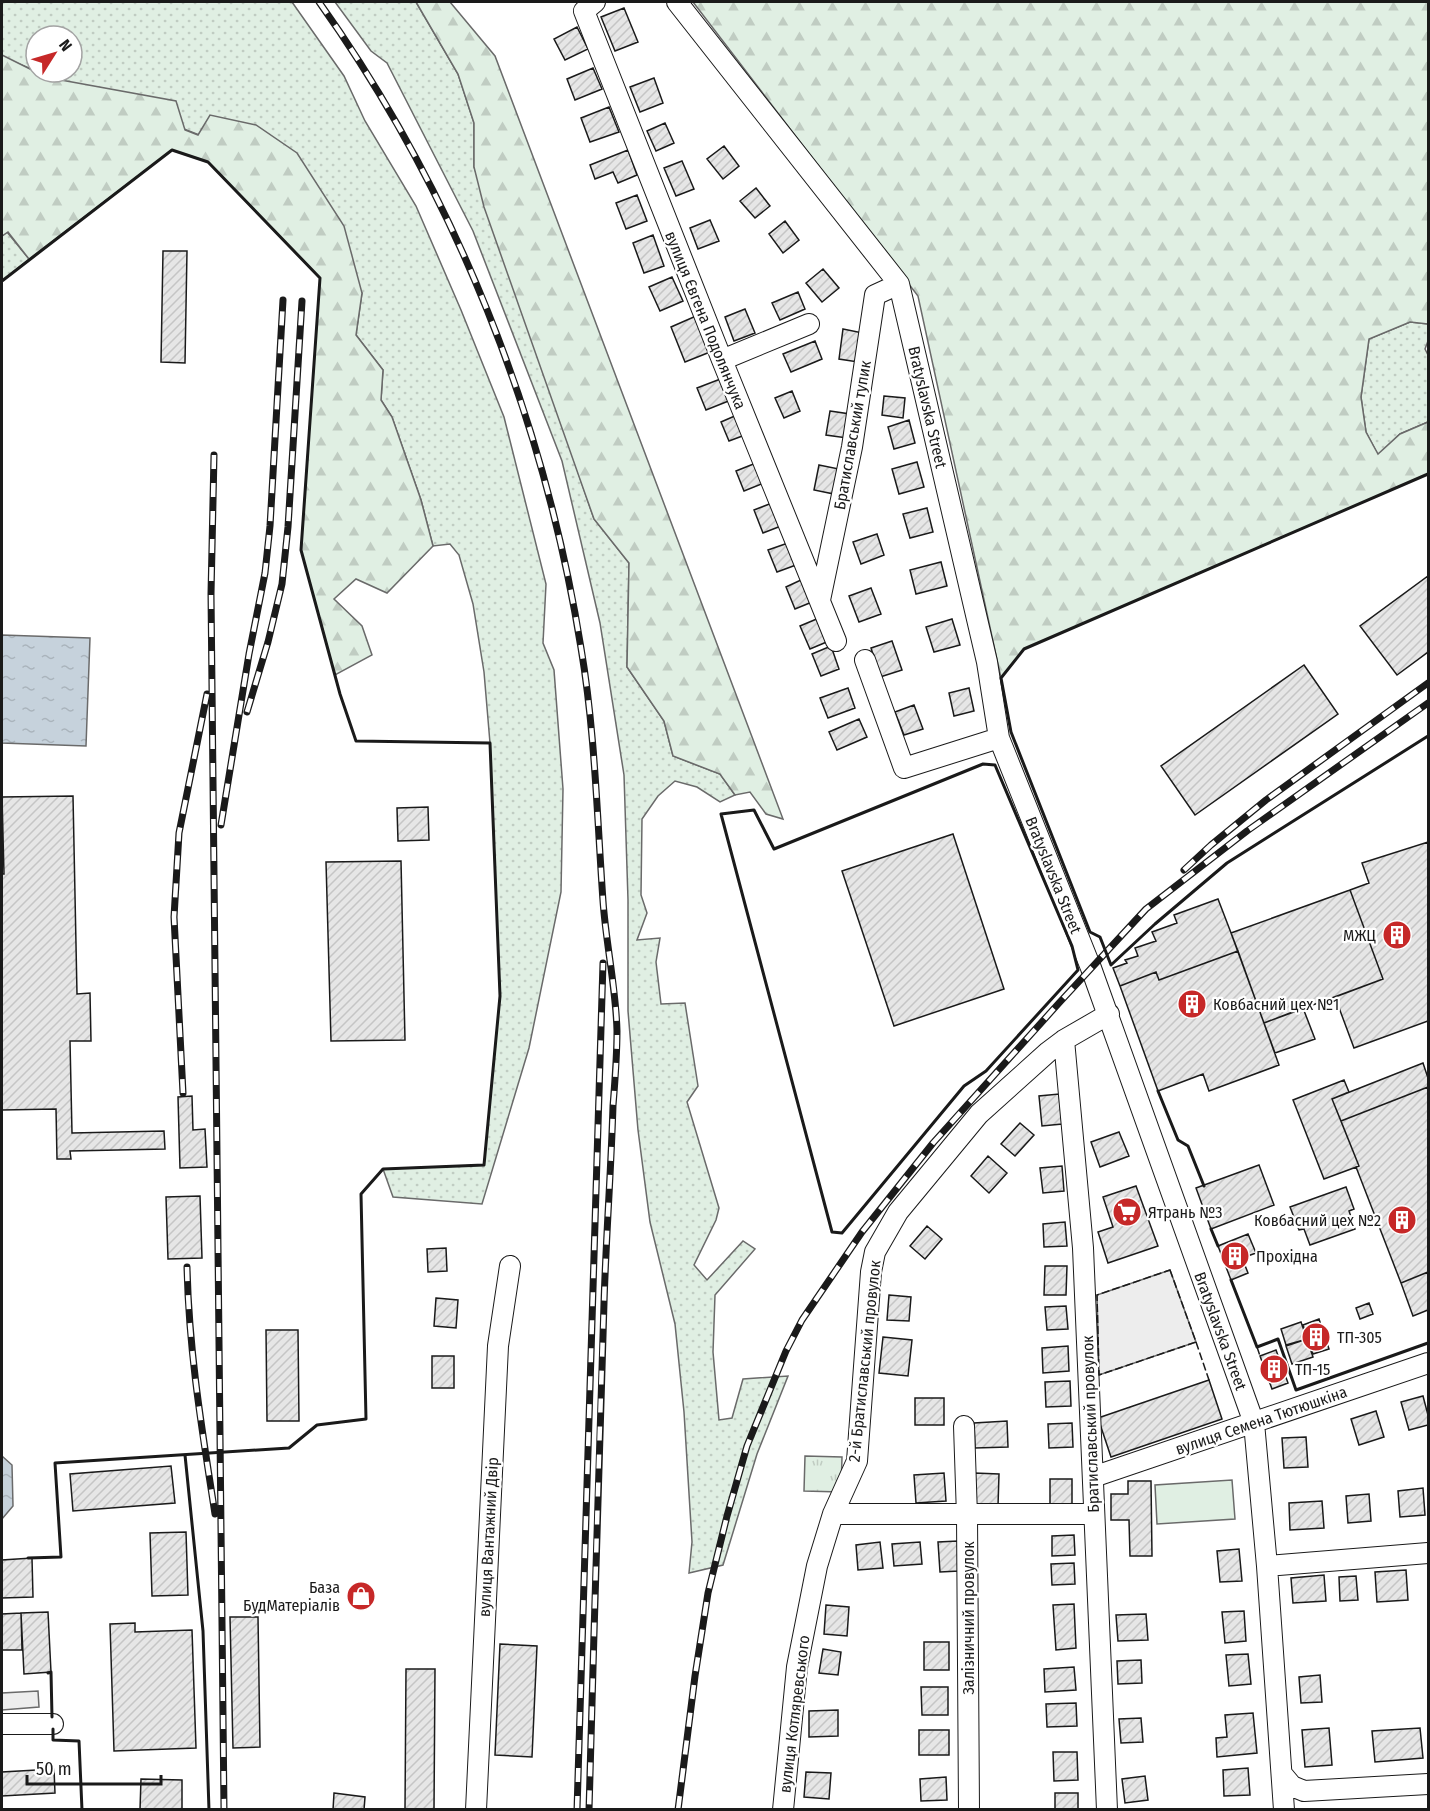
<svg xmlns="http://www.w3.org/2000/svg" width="1430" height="1811" font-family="'Fira Sans Condensed',sans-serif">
<defs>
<pattern id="grass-dots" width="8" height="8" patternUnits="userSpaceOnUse" patternTransform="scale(1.5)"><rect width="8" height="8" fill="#e0efe3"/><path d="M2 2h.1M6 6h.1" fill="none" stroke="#c0ccc2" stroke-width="1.8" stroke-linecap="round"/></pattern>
<pattern id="forest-firs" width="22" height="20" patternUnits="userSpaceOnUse" patternTransform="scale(1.5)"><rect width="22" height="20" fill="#e0efe3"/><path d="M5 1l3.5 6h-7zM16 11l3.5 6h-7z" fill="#c0ccc2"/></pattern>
<pattern id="park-tufts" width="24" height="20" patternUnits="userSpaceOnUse" patternTransform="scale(1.5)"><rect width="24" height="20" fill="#e0efe3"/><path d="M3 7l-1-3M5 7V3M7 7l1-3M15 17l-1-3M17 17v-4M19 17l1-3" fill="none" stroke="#c0ccc2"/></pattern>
<pattern id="water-ripples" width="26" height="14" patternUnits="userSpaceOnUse" patternTransform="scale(1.5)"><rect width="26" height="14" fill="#c6d2dc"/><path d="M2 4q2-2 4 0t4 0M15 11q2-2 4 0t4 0" fill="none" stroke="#aab4bc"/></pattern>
<pattern id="building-hatch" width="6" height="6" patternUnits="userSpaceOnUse" patternTransform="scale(1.5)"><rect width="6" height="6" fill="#e6e6e6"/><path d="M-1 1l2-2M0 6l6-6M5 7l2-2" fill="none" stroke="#c5c5c5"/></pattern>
</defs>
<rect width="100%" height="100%" fill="#fff"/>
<path fill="url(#grass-dots)" stroke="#6a6a6a" stroke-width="1.5" d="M2,2H292L344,76L365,121L416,206L461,310L504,417L546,584L543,643L554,670L563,789L561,892L529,1048L482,1204L393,1197L383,1169L484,1165L500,996L490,743L484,672L473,604L459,555L450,544L433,546L421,500L392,417L381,400L383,370L356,335L362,293L199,135L40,72H72V36H36V71L7,59L2,55Z
M335,2H416L458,74L474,123V167L594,519L629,563L627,667L664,721L673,756L720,774L735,795L720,802L697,787L675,781L658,796L642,819L641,895L647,913L637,940L660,938L656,962L661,1004L685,1003L698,1086L687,1102L719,1208L716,1220L694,1265L707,1280L743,1241L755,1249L715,1295L713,1352L719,1420L732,1418L743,1379L788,1376L757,1454L723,1565L689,1573L692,1542L684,1412L675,1324L650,1222L638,1130L628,1011V900L624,775L600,623L562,461L473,231L387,63L371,51Z
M7,232L29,259L2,281V236Z
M1410,322L1428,324V341L1425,349L1428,355V422L1400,434L1378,455L1366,432L1361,397L1369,339Z"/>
<path fill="url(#forest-firs)" stroke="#6a6a6a" stroke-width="1.5" d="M416,2H450L495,56L783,819L766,814L750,792L735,795L720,774L673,756L664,721L627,667L629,563L594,519L484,207L474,167V123L458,74Z
M693,2H1428V324L1410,322L1369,339L1361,397L1366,432L1378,454L1400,434L1428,422V474L1024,649L1001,678L918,296Z
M2,55L36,72L61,80L176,101L185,130L198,135L210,115L256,125L297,153L344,226L362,293L356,335L383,370L381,400L392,417L421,500L433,546L387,593L356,579L334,599L362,626L372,655L335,675L301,550L320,278L208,162L172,150L29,259L8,232L2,236Z"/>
<path fill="url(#park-tufts)" stroke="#6a6a6a" stroke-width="1.5" d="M805,1456L842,1457L841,1492L804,1491Z"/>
<path fill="#e0efe3" stroke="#6a6a6a" stroke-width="1.5" d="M1232,1480L1235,1519L1157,1524L1155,1485Z"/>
<path fill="#ededed" stroke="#6a6a6a" stroke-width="1.5" d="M1170,1270L1196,1342L1099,1375L1097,1295Z
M38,1691L39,1707L2,1710V1693Z"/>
<path fill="url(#water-ripples)" stroke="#6a6a6a" stroke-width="1.5" d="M2,635L90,638L86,746L2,743Z
M2,1456L12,1465L13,1506L2,1519Z"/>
<path fill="url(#building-hatch)" stroke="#1a1a1a" stroke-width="1.5" d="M624,8L638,42L615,51L601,17Z
M577,27L588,49L565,60L554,39Z
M593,68L602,89L575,100L567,79Z
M654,78L663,103L640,112L630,87Z
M609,107L619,132L590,142L581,118Z
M665,123L674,143L656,151L647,131Z
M724,146L739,166L723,179L707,159Z
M628,150L637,175L618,183L613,172L595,179L590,165Z
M682,161L694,189L676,196L664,168Z
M756,188L770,206L755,218L740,201Z
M637,195L647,221L626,229L616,203Z
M710,220L719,241L698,249L690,228Z
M785,221L799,240L783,253L769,234Z
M653,235L664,266L644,273L633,243Z
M163,251H187L185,363L161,362Z
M823,269L839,288L822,302L806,283Z
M672,277L683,301L660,311L649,287Z
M798,292L805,309L780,320L772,303Z
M745,309L755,333L734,341L725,317Z
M696,316L710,352L685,362L671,327Z
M843,329L863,333L858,362L839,359Z
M815,341L822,359L791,372L783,354Z
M723,378L731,400L706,410L697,388Z
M792,391L800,411L784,418L775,398Z
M884,396L905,398L903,418L882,415Z
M830,411L850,414L847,438L826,435Z
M737,415L745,435L729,441L721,422Z
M909,420L915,443L894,449L888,427Z
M917,462L924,487L899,494L892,469Z
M756,463L764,483L744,491L736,471Z
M819,465L839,469L834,494L814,490Z
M772,503L781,526L763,533L754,510Z
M927,508L933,532L910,538L903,514Z
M877,534L884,555L861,564L853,542Z
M788,543L796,565L777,572L768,550Z
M941,562L947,586L916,594L910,570Z
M1428,576V652L1397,675L1360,626Z
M803,579L812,602L795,609L786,587Z
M871,588L881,614L859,622L849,596Z
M819,618L829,641L810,649L800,626Z
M952,619L960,645L934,652L926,627Z
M892,641L902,670L880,677L871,648Z
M831,646L839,669L821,676L812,654Z
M1304,665L1338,714L1195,815L1161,766Z
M848,688L855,708L828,718L820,698Z
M969,688L974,711L954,716L949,693Z
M914,705L923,729L904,735L895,712Z
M859,719L867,737L837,750L829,732Z
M73,796L77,994L90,993L91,1041H70L72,1133L164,1131L165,1149L70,1151L71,1159H57L56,1109L2,1110V874H4L2,797Z
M428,807L429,840L398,841L397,808Z
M953,834L1004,989L894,1026L842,871Z
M1428,842V1021L1354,1048L1335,997L1383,979L1350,890L1369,883L1362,863Z
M401,861L405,1040L331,1041L326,862Z
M1350,890L1383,979L1264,1023L1231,933Z
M1218,899L1238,951L1159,980L1156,972L1120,986L1113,968L1127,963L1125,960L1138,956L1135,948L1156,941L1152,932L1177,923L1174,915Z
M1238,951L1279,1065L1209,1091L1203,1074L1158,1091L1120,986L1156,972L1159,980Z
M1303,1008L1315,1039L1275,1053L1264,1023Z
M1423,1063L1428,1078V1087L1341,1121L1332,1099Z
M1344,1080L1349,1092L1332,1099L1359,1166L1324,1179L1293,1100Z
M1428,1087V1272L1401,1283L1356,1167L1359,1166L1341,1121Z
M1059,1094L1062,1124L1042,1126L1039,1096Z
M192,1096L193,1130L205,1129L207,1167L180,1168L178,1097Z
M1020,1123L1034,1135L1015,1156L1001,1144Z
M1119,1132L1129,1156L1100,1167L1091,1142Z
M988,1156L1007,1173L989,1193L971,1176Z
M1259,1165L1274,1205L1211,1229L1196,1188Z
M1062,1166L1064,1191L1043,1193L1040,1168Z
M1136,1186L1158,1246L1108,1263L1098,1232L1113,1227L1103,1197Z
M1346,1187L1354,1209L1349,1211L1355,1229L1310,1245L1304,1229L1299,1230L1290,1207Z
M200,1196L202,1258L168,1259L166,1197Z
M1065,1222L1067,1246L1044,1247L1043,1224Z
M927,1226L942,1239L925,1259L910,1246Z
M1248,1234L1256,1253L1242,1258L1248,1273L1231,1280L1218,1246Z
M446,1248L447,1271L428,1272L427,1249Z
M1045,1266H1067L1066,1295H1044Z
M1428,1272V1310L1413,1316L1401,1283Z
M889,1295L911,1297L909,1321L887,1320Z
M436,1298L458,1300L456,1328L434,1326Z
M1369,1303L1373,1314L1360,1319L1356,1308Z
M1066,1306L1068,1329L1047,1330L1045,1307Z
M1319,1319L1329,1349L1313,1354L1303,1325Z
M1301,1322L1307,1339L1286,1345L1281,1329Z
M266,1330H298L299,1421H267Z
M883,1337L912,1340L908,1376L879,1373Z
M1307,1339L1313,1357L1292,1364L1286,1346Z
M1068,1346L1069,1371L1043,1373L1042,1348Z
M1276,1350L1288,1383L1272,1389L1260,1356Z
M432,1356H454V1388H432Z
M1209,1380L1222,1419L1111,1457L1098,1418Z
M1070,1381L1071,1406L1046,1407L1045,1382Z
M1423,1396L1428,1415V1425L1409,1430L1401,1402Z
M915,1398H944V1425H915Z
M1376,1411L1384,1437L1359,1445L1351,1419Z
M1007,1421L1008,1447L975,1448L974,1423Z
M1072,1423L1073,1447L1049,1448L1048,1424Z
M1306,1437L1308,1467L1284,1468L1282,1438Z
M171,1466L175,1503L73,1511L70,1474Z
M944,1473L946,1501L916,1503L914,1475Z
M974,1473L999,1474L998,1506L974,1505Z
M1050,1479H1072V1504H1050Z
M1128,1481H1151L1152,1556H1130L1129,1520H1111V1494H1128Z
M1423,1488L1425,1515L1400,1517L1398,1491Z
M1369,1494L1371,1521L1348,1523L1346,1496Z
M1322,1501L1324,1528L1290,1530L1289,1503Z
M186,1532L188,1595L152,1596L150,1533Z
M1074,1535L1075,1555L1052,1556V1536Z
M958,1541L959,1571L940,1572L938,1542Z
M880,1542L883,1568L858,1570L856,1545Z
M920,1542L922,1564L894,1566L892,1544Z
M1239,1549L1242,1581L1220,1582L1217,1551Z
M32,1558L33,1597L2,1598V1560Z
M1074,1563L1075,1584L1052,1585L1051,1564Z
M1406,1570L1408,1600L1377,1602L1375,1572Z
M1324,1575L1326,1601L1293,1603L1291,1578Z
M1356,1576L1358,1600L1340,1601L1339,1577Z
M1074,1604L1076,1648L1056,1650L1053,1605Z
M826,1605L849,1607L847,1636L824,1634Z
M1244,1611L1246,1641L1225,1643L1222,1612Z
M48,1612L51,1672L24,1674L21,1613Z
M21,1613L22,1650H2V1614Z
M1146,1614L1148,1640L1118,1641L1116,1615Z
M230,1617H258L260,1747L233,1748Z
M135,1623V1632L192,1630L196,1748L114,1751L110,1624Z
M924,1642H949V1670H924Z
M500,1644L537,1646L532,1757L495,1755Z
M823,1649L841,1652L838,1675L819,1673Z
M1248,1654L1251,1684L1229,1686L1226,1655Z
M1141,1660L1142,1683L1118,1684L1117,1661Z
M1074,1667L1076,1690L1045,1692L1044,1669Z
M406,1669H435L434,1810H405Z
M1320,1675L1322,1702L1301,1703L1299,1677Z
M921,1687H948V1715H922Z
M1076,1703L1077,1726L1047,1727L1046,1704Z
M838,1710V1736L809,1737V1711Z
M1253,1713L1257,1753L1217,1757L1216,1738L1227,1737L1225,1715Z
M1141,1718L1143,1742L1121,1743L1119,1719Z
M1329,1728L1332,1765L1305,1767L1302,1730Z
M1420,1728L1423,1758L1375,1762L1372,1731Z
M919,1730H949V1755H919Z
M1053,1752H1077L1078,1780L1054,1781Z
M1248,1768L1250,1795L1224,1796L1223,1770Z
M54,1769L55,1793L2,1796V1772Z
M806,1772L831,1773L829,1799L804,1797Z
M1145,1776L1148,1800L1125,1803L1122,1779Z
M946,1777L947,1800L921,1801L920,1779Z
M141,1779L182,1780V1810H140Z
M334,1793L365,1797L364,1810H333Z
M1055,1793H1078V1810H1055Z"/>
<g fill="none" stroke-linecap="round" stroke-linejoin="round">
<g stroke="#1a1a1a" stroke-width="22">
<path id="minor" d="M595,2L584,11L722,360L836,641
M677,2L899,284L987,662L999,738L1091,968L1254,1423L1267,1566L1284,1810
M722,360L809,324
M820,600L852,447L875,295L899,284
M865,660L904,768L999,738
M1064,1040L1083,1248L1107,1810
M964,1426L967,1516L969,1810
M1093,1477L1428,1363
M833,1514H1094
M1267,1566L1428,1553
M2,1724H53
M1282,1774L1292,1786L1304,1791L1428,1784
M476,1810L498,1346L510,1266
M783,1810L797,1667L817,1566L833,1514L857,1461L871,1272L875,1252L898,1212L979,1114L1048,1052L1064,1040L1109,1014"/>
</g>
<use href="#minor" stroke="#fff" stroke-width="20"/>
<g stroke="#1a1a1a" stroke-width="7">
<path id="rail" d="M319,2C455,193 544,417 581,648C595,731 597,816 603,901C606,944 616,988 617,1031C617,1056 615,1081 613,1106C611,1172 606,1237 604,1303C598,1472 594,1641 589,1810
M214,455L211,594L224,1810
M247,712L268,642L282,584L288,527L302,301
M221,825L249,654L265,573L270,526L283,300
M1184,870L1211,845L1266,800L1428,683
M183,1093L174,917L179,833L207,694
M187,1267C189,1353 202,1430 215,1514
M577,1810L603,963
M678,1810L695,1676L708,1593L727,1516L747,1446L786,1351L802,1320L862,1232L933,1143L1059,1003L1146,909L1247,831L1428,703"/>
</g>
<use href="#rail" stroke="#fff" stroke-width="4.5" stroke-dasharray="14" stroke-linecap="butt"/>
<path stroke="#1a1a1a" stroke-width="1.5" stroke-dasharray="8 3" stroke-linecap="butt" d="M1170,1270L1196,1342L1099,1375L1097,1295Z
M1196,1342L1209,1380
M1257,1347L1260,1356"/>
<path stroke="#1a1a1a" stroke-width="3" d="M2,281L172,150L208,162L320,278L301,550L340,694L356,741L490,743L500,996L484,1165L383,1169L361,1194L366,1419L317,1425L289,1448L55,1463L61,1557L28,1558
M1428,474L1024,649L1001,678L1011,732L1090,932L1100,937L1111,965L1155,924L1227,863L1428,736
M983,764L995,765L1072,946L1078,970L986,1071L964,1086L842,1233L832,1232L721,814L754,810L774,849Z
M1158,1091L1178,1140L1188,1146L1204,1186
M1211,1229L1218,1246
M1231,1280L1257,1347L1278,1339L1296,1390L1428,1343
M185,1455L203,1631L209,1810
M48,1673L51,1672L52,1717
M53,1729V1740L79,1741L82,1810"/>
</g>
<defs>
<g id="building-disc" transform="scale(1.5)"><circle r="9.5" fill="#c62828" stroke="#fff"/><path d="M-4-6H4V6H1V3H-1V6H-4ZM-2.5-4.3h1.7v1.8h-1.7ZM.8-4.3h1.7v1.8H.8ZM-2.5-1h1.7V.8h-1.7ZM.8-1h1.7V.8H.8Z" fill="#fff"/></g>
<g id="supermarket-disc" transform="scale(1.5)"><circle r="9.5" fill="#c62828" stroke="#fff"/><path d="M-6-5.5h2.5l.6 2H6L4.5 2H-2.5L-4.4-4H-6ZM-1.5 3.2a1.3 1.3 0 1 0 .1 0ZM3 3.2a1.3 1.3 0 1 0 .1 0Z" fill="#fff"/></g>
<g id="shop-disc" transform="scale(1.5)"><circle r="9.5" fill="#c62828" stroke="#fff"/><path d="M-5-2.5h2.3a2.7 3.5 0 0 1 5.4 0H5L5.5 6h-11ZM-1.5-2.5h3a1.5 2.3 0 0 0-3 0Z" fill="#fff"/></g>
</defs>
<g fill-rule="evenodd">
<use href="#building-disc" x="1397" y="935"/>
<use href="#building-disc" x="1192" y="1004"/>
<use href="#supermarket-disc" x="1127" y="1212"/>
<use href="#building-disc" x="1402" y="1220"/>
<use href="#building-disc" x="1235" y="1256"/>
<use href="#building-disc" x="1316" y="1337"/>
<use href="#building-disc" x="1274" y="1369"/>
<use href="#shop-disc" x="361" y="1596"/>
</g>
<g text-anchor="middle" stroke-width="4.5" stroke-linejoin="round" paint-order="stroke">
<g font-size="16" fill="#1a1a1a" stroke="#fff">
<text transform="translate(706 320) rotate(68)" y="6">вулиця Євгена Подолянчука</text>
<text transform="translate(928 407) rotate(77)" y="6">Bratyslavska Street</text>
<text transform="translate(852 435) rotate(-80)" y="6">Братиславський тупик</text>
<text transform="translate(1054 875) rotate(68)" y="6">Bratyslavska Street</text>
<text transform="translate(1221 1331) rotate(70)" y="6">Bratyslavska Street</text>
<text transform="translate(864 1361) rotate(-84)" y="6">2-й Братиславський провулок</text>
<text transform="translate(1261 1420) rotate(-19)" y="6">вулиця Семена Тютюшкіна</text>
<text transform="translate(1090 1424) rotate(-92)" y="6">Братиславський провулок</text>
<text transform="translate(488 1537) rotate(-87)" y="6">вулиця Вантажний Двір</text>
<text transform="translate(968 1618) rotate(-90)" y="6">Залізничний провулок</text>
<text transform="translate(794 1714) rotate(-83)" y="6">вулиця Котляревського</text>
</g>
<g font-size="16" fill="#1a1a1a" stroke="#fff" text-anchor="start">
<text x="1376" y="941" text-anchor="end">МЖЦ</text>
<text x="1213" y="1010">Ковбасний цех №1</text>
<text x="1148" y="1218">Ятрань №3</text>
<text x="1381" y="1226" text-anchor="end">Ковбасний цех №2</text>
<text x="1256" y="1262">Прохідна</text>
<text x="1337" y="1343">ТП-305</text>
<text x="1295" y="1375">ТП-15</text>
<text x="340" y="1593" text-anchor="end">База<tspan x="340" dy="18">БудМатеріалів</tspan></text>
</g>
</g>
<rect width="1430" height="1811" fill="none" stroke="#1a1a1a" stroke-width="6"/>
<g transform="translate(54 54) rotate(53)"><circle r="28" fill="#ffffff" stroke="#a3a3a3" stroke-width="1.5"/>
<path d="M0-4.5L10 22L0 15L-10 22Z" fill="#c62828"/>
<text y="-9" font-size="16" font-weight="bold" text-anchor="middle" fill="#1a1a1a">N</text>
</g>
<path d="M27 1775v9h134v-9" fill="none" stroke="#1a1a1a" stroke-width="3"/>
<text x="36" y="1775" font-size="18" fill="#1a1a1a" stroke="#ffffff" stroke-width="4.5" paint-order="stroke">50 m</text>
</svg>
